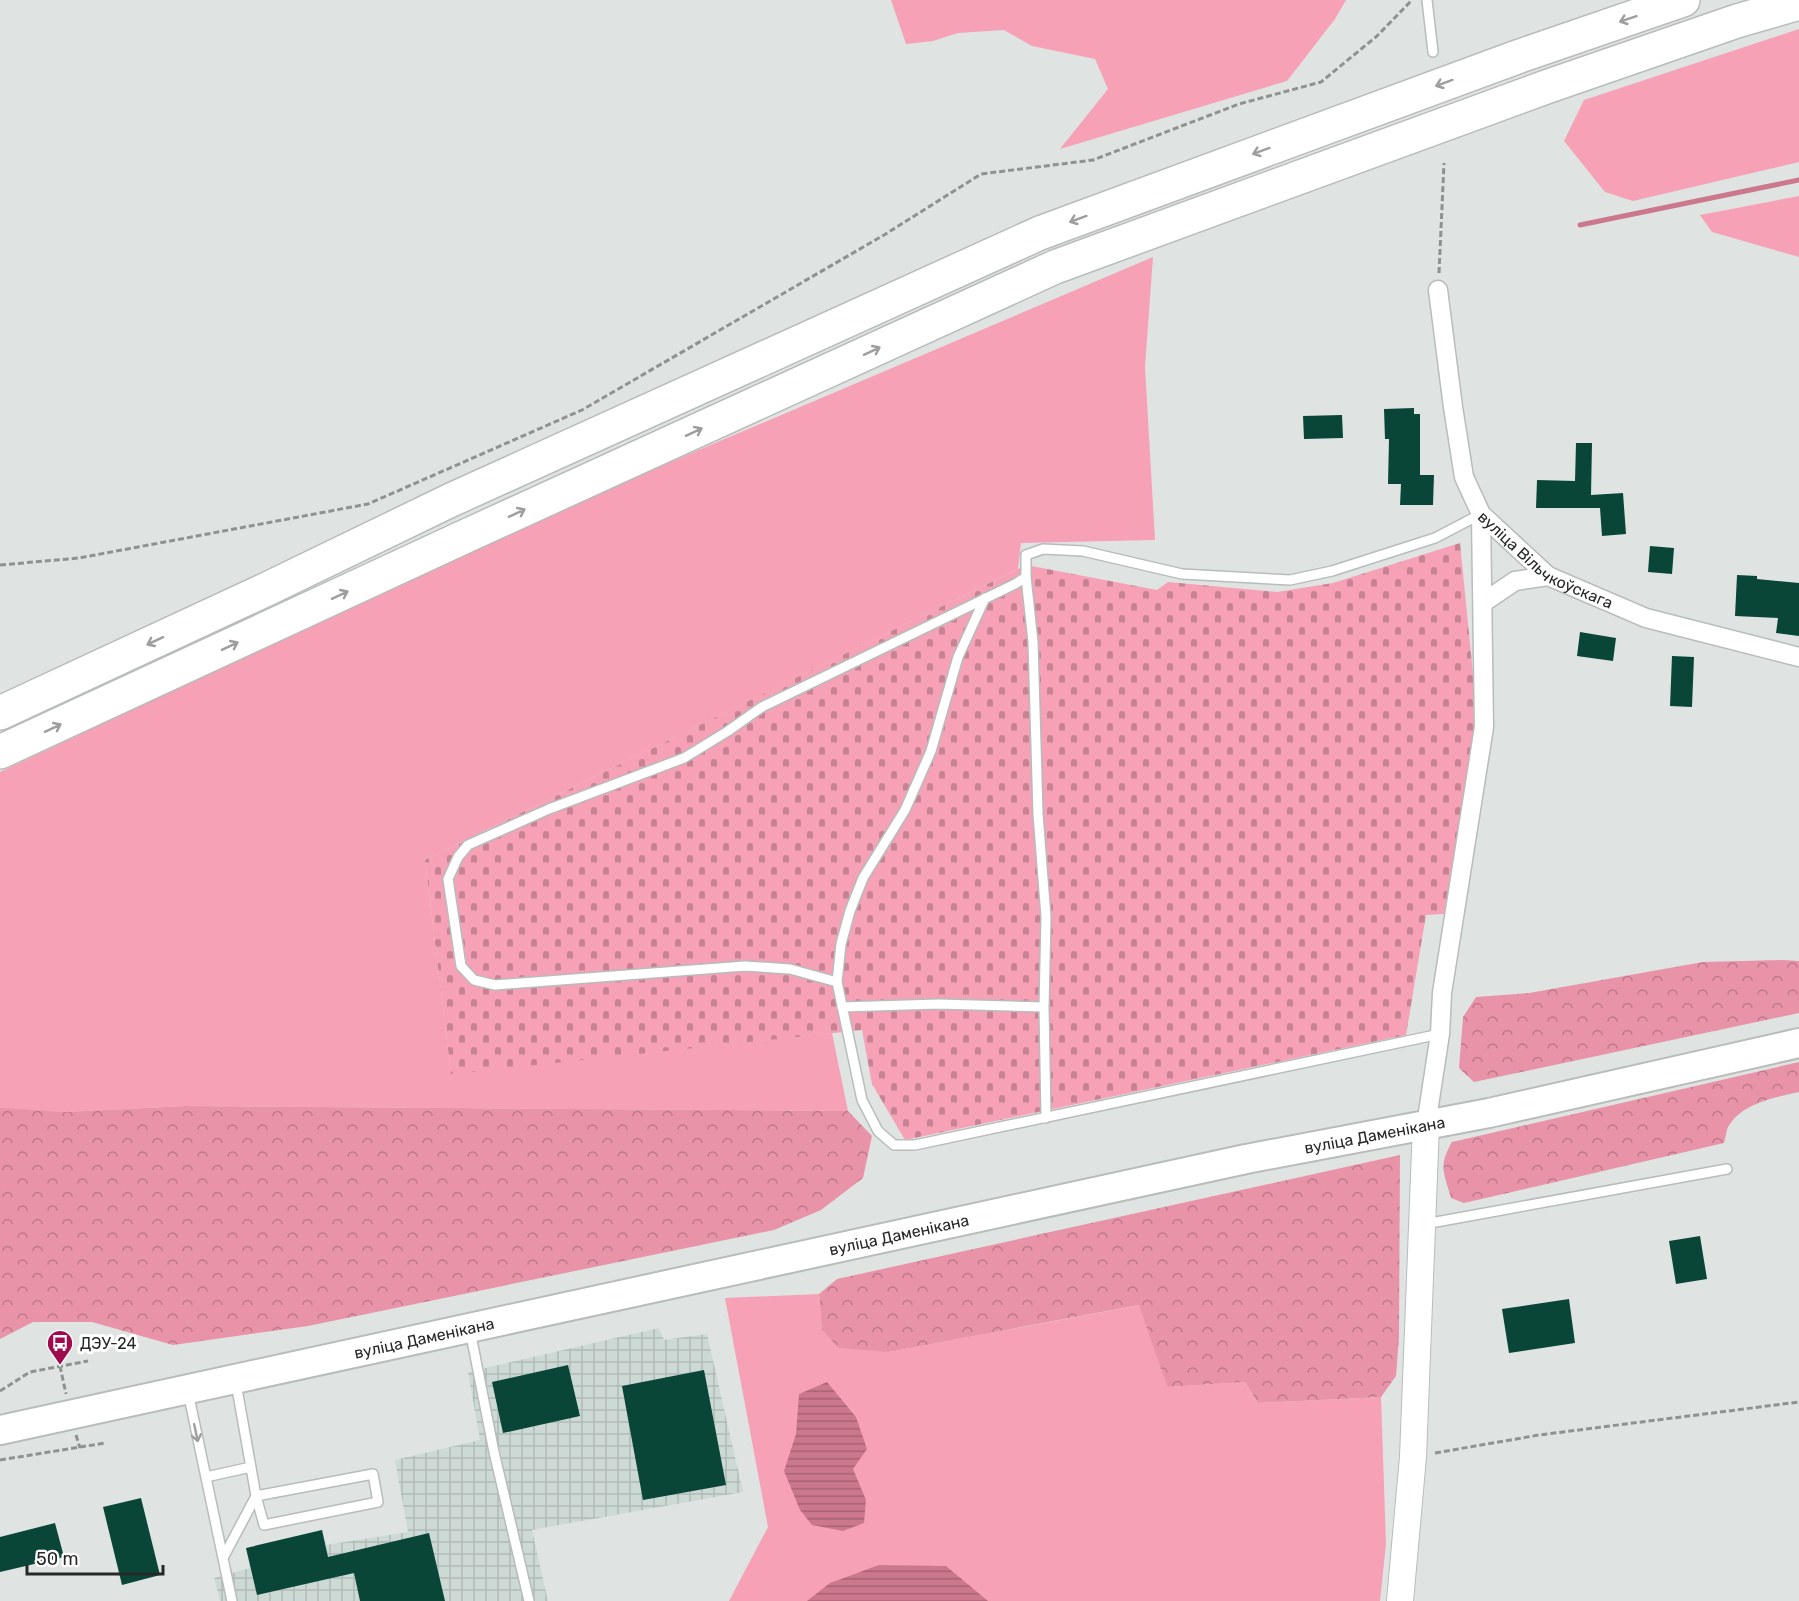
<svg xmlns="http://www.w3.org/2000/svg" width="1799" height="1601" font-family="Rubik,sans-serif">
<defs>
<pattern id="industrial-grid" width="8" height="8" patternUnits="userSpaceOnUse" patternTransform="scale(1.5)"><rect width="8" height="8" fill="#cdd9d4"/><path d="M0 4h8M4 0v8" fill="none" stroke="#b0bab6"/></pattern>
<pattern id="forest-crowns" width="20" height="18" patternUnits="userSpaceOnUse" patternTransform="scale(1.5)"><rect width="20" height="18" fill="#e993a8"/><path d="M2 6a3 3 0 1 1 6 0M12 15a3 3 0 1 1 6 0" fill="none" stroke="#bd7889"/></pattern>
<pattern id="cemetery-stones" width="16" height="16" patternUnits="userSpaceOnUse" patternTransform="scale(1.5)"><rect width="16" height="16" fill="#f6a1b5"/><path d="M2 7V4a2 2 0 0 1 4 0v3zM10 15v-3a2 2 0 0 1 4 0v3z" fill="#c78393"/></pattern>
<pattern id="water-rules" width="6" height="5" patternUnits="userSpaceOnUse" patternTransform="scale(1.5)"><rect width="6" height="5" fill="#cb788d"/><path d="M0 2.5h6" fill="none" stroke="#a56273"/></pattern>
</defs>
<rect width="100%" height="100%" fill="#dfe4e2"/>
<path fill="url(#industrial-grid)" d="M659,1328L664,1340L707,1334L743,1492L532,1530L548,1601H220L214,1578L250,1568L246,1548L322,1530L326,1545L408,1532L395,1460L480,1440L468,1372Z"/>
<path fill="#f6a1b5" d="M891,0H1346L1335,19L1287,81L1060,149L1108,89L1095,59L1032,46L1004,30L958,33L933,41L906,44Z
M1799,29V162L1633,201L1605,192L1564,141L1584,100Z
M1799,196V257L1712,232L1700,215Z
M1153,257L1145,367L1155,540L1021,543L1018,569L425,860L451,1073L832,1033L848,1111L185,1106L65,1112L0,1109V772L553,512Z
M819,1294L822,1330L889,1352L1140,1305L1167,1387L1245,1382L1258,1403L1381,1397L1386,1544L1380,1601H729L768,1527L725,1298Z"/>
<path fill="url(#forest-crowns)" d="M1783,960L1799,961V1013L1474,1082L1459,1068L1463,1017L1476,997L1529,993L1703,962Z
M1799,1062V1092C1776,1097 1744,1103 1730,1124C1726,1128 1726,1137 1724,1143L1464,1203L1451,1198C1444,1173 1438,1166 1452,1142Z
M185,1106L848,1111L872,1136L863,1178L821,1210L774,1230L308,1326L173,1345L92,1322H33L0,1339V1108L65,1112Z
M1400,1155L1399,1337L1396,1376L1381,1397L1258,1403L1245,1382L1167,1387L1139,1305L889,1352L839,1348L822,1330L819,1294L837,1279Z"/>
<path fill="url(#cemetery-stones)" d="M1460,543L1478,724L1444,914L1426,915L1406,1035L905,1140L872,1084L862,1030L451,1074L425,860L1026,565L1157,590L1168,582L1277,592L1333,583Z"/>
<path fill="url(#water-rules)" d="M827,1382L856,1417L867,1449L853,1469L866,1500L864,1523L843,1531L812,1525L800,1510L784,1471L796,1434L799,1394Z
M879,1565L946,1566L988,1601H807L830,1583Z"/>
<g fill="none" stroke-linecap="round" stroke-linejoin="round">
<path stroke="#cb788d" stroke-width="5" d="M1580,225L1799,180"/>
</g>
<path fill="#0a4638" d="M1414,408V414H1420V475H1434L1433,505H1400L1401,484H1388L1389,439H1385L1384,409Z
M1342,415L1343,438L1304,439L1303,416Z
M1576,443H1592L1591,495L1623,493L1626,534L1602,536L1600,508H1536L1537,480L1575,481Z
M1650,546L1674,548L1672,574L1648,572Z
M1737,575L1757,576V579L1799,583V636L1776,633L1778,618L1735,616Z
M1580,632L1616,638L1613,661L1577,656Z
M1672,656L1694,657L1692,707L1670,706Z
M1700,1236L1707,1279L1676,1284L1669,1241Z
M1569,1299L1575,1343L1509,1353L1502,1309Z
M568,1365L580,1416L503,1433L492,1382Z
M704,1370L726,1485L643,1500L622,1386Z
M141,1498L160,1575L122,1585L103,1507Z
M55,1523L64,1557L0,1572V1537Z
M322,1530L328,1557L429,1533L445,1601H360L354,1573L257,1595L246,1548Z"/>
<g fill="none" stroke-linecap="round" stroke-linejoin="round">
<g stroke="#b8bcbb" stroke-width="12">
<path id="lane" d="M1427,0L1433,52
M1026,577L1033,642L1038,814L1046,917L1044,1007
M837,982L841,944L850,911L863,878L905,810L931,751L958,657L985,598
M842,1007L939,1004L1044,1007L1046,1118
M1440,1034L915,1145H894L878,1131L862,1100L837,982L790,969L745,966L495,985L474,980L461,966L448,879L458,857L468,845L549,809L684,758L728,731L762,707L1015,584L1026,577V555L1043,549L1083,551L1182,574L1290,580L1332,571L1435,538L1481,514
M1425,1224L1727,1169
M470,1330L494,1452L529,1601
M236,1383L256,1496L373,1474L378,1502L264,1525L256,1496
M188,1392L232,1601
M206,1477L251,1467
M223,1558L256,1496"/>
</g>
<g stroke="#b8bcbb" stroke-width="21">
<g id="street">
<path id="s1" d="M1438,290L1453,407L1464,477L1481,514L1548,576L1646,618L1799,657"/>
<path d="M1484,602L1515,581L1548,576"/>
<path d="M1426,1125L1440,1034L1442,993L1484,727L1481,514"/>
</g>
</g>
<g stroke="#b8bcbb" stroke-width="28">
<path id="secondary" d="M1400,1601L1413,1457L1426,1125"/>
</g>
<g stroke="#b8bcbb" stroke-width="32">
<g id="primary">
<path id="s2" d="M0,1430L1246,1159L1489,1113L1799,1043"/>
</g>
</g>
<g stroke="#b8bcbb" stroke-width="36">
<path id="highway" d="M0,713L265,590L451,500L1040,233L1520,56L1683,0
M0,752L466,536L1055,267L1546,87L1737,21L1799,3"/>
</g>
<path stroke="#8f9291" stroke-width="3" stroke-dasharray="6 3" stroke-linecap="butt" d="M1439,273L1444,163
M0,565L79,558L368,504L582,410L884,235L981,174L1093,160L1239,104L1321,82L1377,36L1412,0
M60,1366L66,1394
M0,1391L30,1372L88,1361
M76,1435L80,1448
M1435,1453L1539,1435L1799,1402
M0,1460L105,1443"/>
<use href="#lane" stroke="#fff" stroke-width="9"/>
<use href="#street" stroke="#fff" stroke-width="18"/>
<use href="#secondary" stroke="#fff" stroke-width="26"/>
<use href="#primary" stroke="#fff" stroke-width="28"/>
<use href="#highway" stroke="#fff" stroke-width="33"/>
</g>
<defs><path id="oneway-shaft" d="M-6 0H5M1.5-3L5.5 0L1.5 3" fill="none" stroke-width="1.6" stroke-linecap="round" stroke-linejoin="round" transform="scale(1.5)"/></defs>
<g stroke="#9d9e9e">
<use href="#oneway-shaft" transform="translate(1628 19) rotate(161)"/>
<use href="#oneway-shaft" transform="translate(1444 83) rotate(160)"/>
<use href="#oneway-shaft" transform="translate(1261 151) rotate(160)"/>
<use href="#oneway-shaft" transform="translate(1078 219) rotate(160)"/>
<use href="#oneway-shaft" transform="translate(872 351) rotate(-25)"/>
<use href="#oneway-shaft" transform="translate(694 432) rotate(-25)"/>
<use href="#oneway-shaft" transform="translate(517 513) rotate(-25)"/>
<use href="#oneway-shaft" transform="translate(340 595) rotate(-25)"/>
<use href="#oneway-shaft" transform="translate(155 641) rotate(155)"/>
<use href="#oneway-shaft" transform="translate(230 646) rotate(-25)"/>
<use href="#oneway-shaft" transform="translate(53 728) rotate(-25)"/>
<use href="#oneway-shaft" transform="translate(196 1433) rotate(78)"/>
</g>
<defs>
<g id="bus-pin" transform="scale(1.35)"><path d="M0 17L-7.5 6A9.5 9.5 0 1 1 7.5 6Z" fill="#a10a4c" stroke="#fff"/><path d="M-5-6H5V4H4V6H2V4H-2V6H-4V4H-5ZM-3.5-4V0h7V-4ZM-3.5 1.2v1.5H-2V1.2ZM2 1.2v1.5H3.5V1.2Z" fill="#fff"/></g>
</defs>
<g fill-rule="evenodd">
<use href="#bus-pin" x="60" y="1343"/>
</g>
<g text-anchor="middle" stroke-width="6" stroke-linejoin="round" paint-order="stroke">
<g font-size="16" fill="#262827" stroke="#fff">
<text dy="6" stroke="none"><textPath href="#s1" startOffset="310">вуліца Вільчкоўскага</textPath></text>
<text dy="6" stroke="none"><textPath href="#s2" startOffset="1406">вуліца Даменікана</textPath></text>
<text dy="6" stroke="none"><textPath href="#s2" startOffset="920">вуліца Даменікана</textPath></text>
<text dy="6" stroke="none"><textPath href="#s2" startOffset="434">вуліца Даменікана</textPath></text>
</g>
<g font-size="16" fill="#262827" stroke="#fff" text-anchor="start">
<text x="80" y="1349">ДЭУ-24</text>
</g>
</g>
<path d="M27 1565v9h136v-9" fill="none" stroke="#262827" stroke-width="3"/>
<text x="36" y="1565" font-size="18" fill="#262827" stroke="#ffffff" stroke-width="4.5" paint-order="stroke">50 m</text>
</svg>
